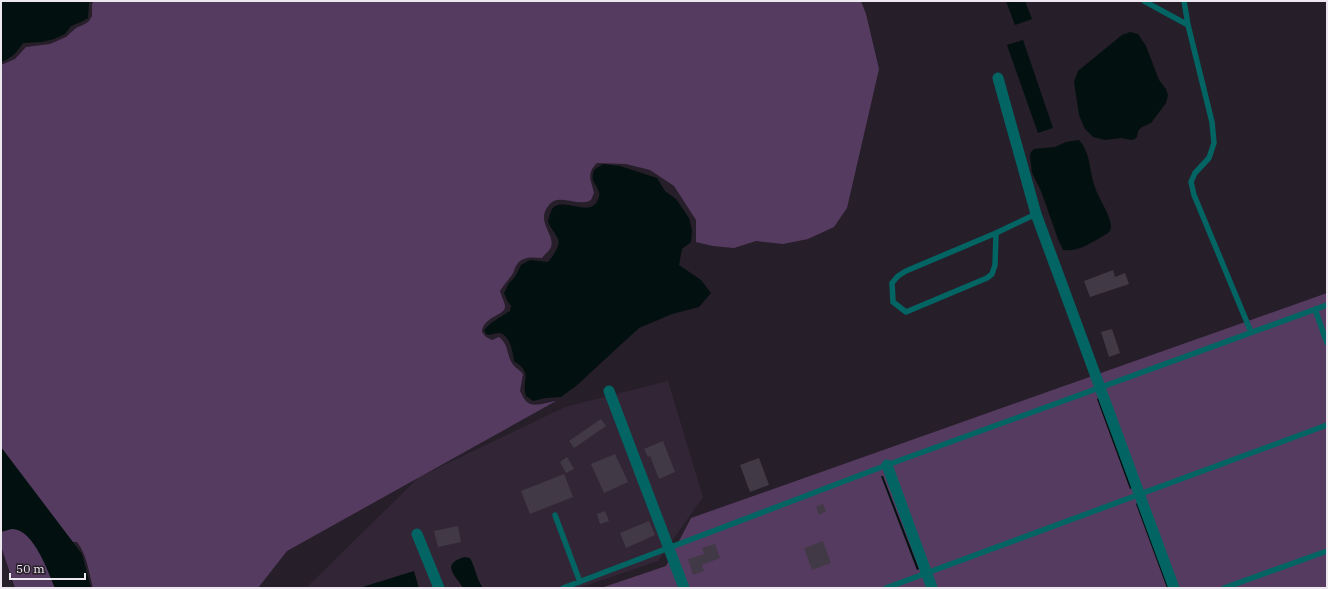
<svg xmlns="http://www.w3.org/2000/svg" width="1328" height="589" font-family="'IBM Plex Serif',serif">
<rect width="100%" height="100%" fill="#261e29"/>
<path fill="#322636" d="M668,381L703,497L658,561L579,588H306L419,477L565,407Z"/>
<path fill="#563b60" d="M94,1H861L866,14L879,69L847,208L834,227L808,239L783,244L756,241L734,248L713,246L696,242V220L674,186L650,170L626,164L597,163C586,174 591,180 594,193L591,200C589,201 587,202 585,202C573,204 558,194 549,205C534,222 558,236 550,249C548,252 544,255 542,258C532,257 521,256 516,266C514,269 514,272 512,275C508,280 504,285 500,291C501,295 505,303 505,306C506,316 483,316 482,332L486,337L492,340L499,337C509,345 506,353 512,363C514,367 520,370 523,374L520,391C522,394 524,400 527,402C533,408 548,402 556,401L287,551L258,588H93C89,573 87,555 77,542H73L1,463V65L15,59L26,47L50,44L66,37L76,28L85,24L89,21L92,16V4Z
M1327,293V588H601L666,566L691,518Z
M9,511L42,554L57,588H15L1,546V513Z"/>
<path fill="#02100f" d="M1,1H90L89,4L88,18L81,22L71,26L65,34L54,39L42,42L23,43C17,52 12,58 1,62Z
M1006,1H1025L1032,19L1015,25Z
M1130,32L1138,34L1146,46L1159,80L1166,89L1168,95L1166,103L1151,123L1142,127L1138,131L1137,137L1135,139L1131,140L1121,138L1105,140L1093,137L1085,129L1079,115L1074,82L1078,71L1122,35Z
M1023,40L1053,128L1038,133L1007,45Z
M1079,140C1091,153 1089,171 1095,187C1098,198 1111,215 1111,227C1111,234 1103,235 1098,239C1087,245 1076,252 1063,250L1058,239L1041,191L1032,173L1030,156L1031,152L1034,149L1055,147L1066,142Z
M603,164L620,166L657,178L665,191L676,199L689,218L692,230L691,242L682,249L679,265L701,280L711,293L699,307L672,314L639,328L576,386L561,397L545,398L533,401L526,396C521,378 534,374 514,361C513,353 510,334 499,333C493,333 491,336 486,334L484,330L491,323L510,311L511,306L508,302L504,293L509,283L515,277L521,265L530,260L548,262C552,257 561,246 558,239C555,232 550,228 548,221C549,218 550,213 552,209C563,195 592,221 599,197C601,190 595,186 593,180C592,177 593,173 594,170Z
M1098,398L1132,488L1130,489L1097,399Z
M1,447L82,554L91,588H55C48,572 34,530 13,529C10,529 5,531 1,532Z
M881,476H883L919,569L917,570Z
M1137,503L1169,588H1167L1136,504Z
M465,557L470,558C476,569 476,578 483,588H463C455,575 440,564 465,557Z
M414,571L419,588H359Z"/>
<path fill="#423946" d="M1113,270L1115,277L1125,273L1129,284L1090,297L1084,281Z
M1112,329L1120,353L1109,357L1101,332Z
M601,419L606,426L574,448L569,441Z
M663,441L675,472L659,479L650,456L648,457L644,449Z
M615,454L628,482L604,493L591,464Z
M567,457L574,469L566,473L560,462Z
M759,458L769,485L750,492L740,465Z
M564,474L573,497L530,514L521,491Z
M823,504L826,511L819,515L816,507Z
M605,511L609,521L600,524L597,514Z
M649,521L655,535L626,548L620,533Z
M458,526L461,542L438,547L434,531Z
M823,541L831,563L812,570L804,548Z
M715,544L720,558L702,565L704,571L693,575L688,559L704,554L702,548Z"/>
<g fill="none" stroke-linecap="round" stroke-linejoin="round">
<path stroke="#026564" stroke-width="5.5" d="M1144,1L1188,25
M1184,1L1188,25L1212,122L1214,143L1209,158L1195,173L1191,182L1194,195L1251,332
M996,233L995,265L992,274L987,278L906,312L893,302L892,283L898,276L906,271L996,233L1036,214
M1315,309L1327,343
M555,515L580,582
M563,588L887,465L1327,305
M886,588L1327,425
M1224,588L1327,551"/>
<path stroke="#026564" stroke-width="11" d="M998,78L1036,214L1174,588
M609,391L684,588
M887,465L932,588
M417,534L439,588"/>
</g>
<rect width="1328" height="589" fill="none" stroke="#ede7ef" stroke-width="4"/>
<path d="M10 573v6h75v-6" fill="none" stroke="#ede7ef" stroke-width="2"/>
<text x="16" y="573" font-size="12" fill="#ede7ef" stroke="#261e29" stroke-width="3" paint-order="stroke">50 m</text>
</svg>
